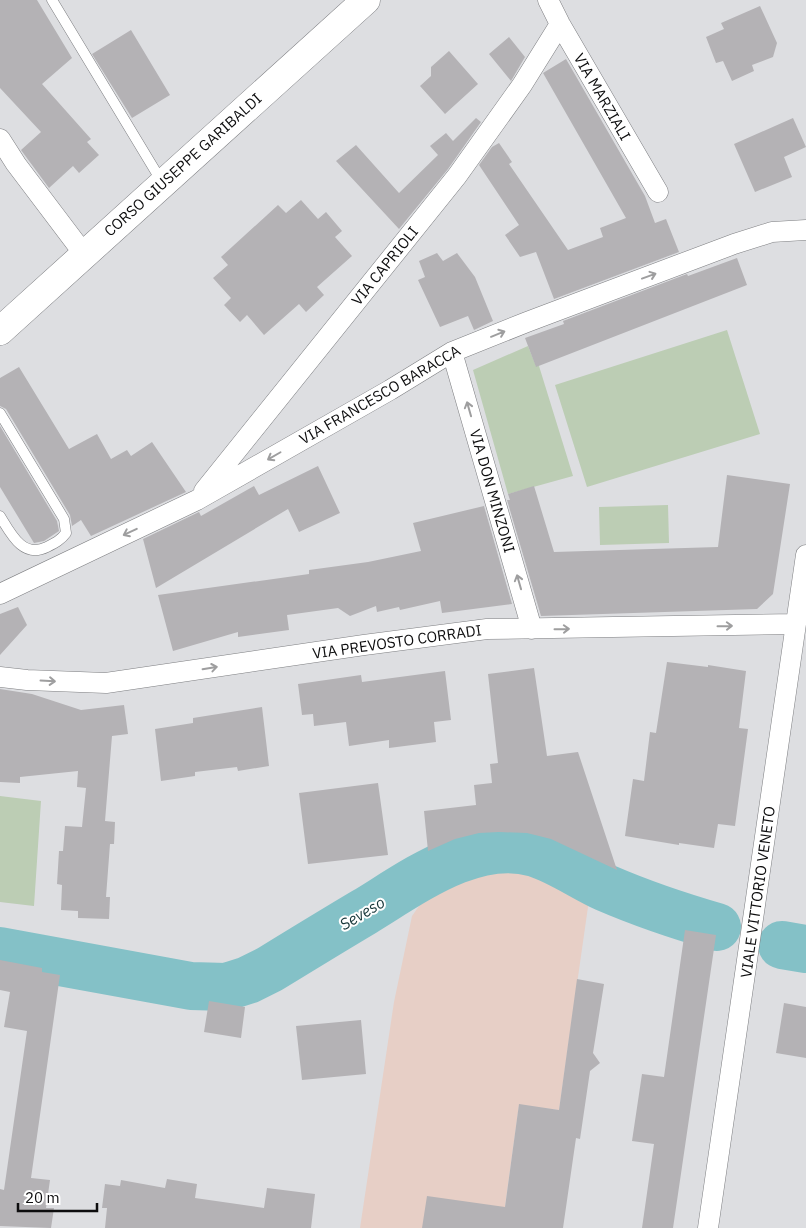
<svg xmlns="http://www.w3.org/2000/svg" width="806" height="1228" font-family="'IBM Plex Sans',sans-serif">
<rect width="100%" height="100%" fill="#dddee1"/>
<path fill="#e7cfc6" d="M502,869L526,870L551,876L573,883L590,893L559,1110L519,1105L502,1228H360L394,1002L412,916L424,899L459,880L483,872Z"/>
<path fill="#bccdb4" d="M727,330L760,434L587,487L555,385Z
M528,346L536,366H539L573,476L508,494L473,370Z
M668,505L669,543L600,545L599,507Z
M0,796L41,801L34,906L0,902Z"/>
<g fill="none" stroke-linecap="round" stroke-linejoin="round">
<path stroke="#84c1c7" stroke-width="48" d="M782,945L806,949
M0,951L191,986L226,987L248,980L270,969C301,950 332,931 364,912C412,883 475,835 535,853C560,861 582,877 606,888C643,904 679,916 717,927"/>
</g>
<path fill="#b4b2b5" d="M0,0H37L72,58L42,84L91,139L87,142L99,155L79,173L73,166L49,188L21,150L41,132L0,88Z
M760,6L777,43L773,57L752,65L754,71L732,81L723,61L716,63L706,37L724,29L721,23Z
M131,30L170,95L132,118L92,54Z
M509,37L525,57L511,81L489,54Z
M449,51L478,84L445,114L420,86L431,76V67Z
M566,59L645,196L655,223L666,219L679,252L554,299L536,252L520,257L505,235L519,225L479,165L492,147L499,143L512,162L509,164L568,250L603,237L600,228L626,218L543,73Z
M476,118L481,122L448,169L399,229L336,161L356,145L399,193L438,155L430,146L446,133L453,141Z
M793,118L806,147L784,157L792,177L755,192L734,144Z
M301,200L318,219L326,212L342,231L335,237L352,256L317,287L324,295L306,312L299,304L264,335L247,315L240,322L224,305L231,298L213,278L228,265L221,257L278,205L286,213Z
M437,253L443,261L457,253L475,277L493,321L474,330L468,316L440,327L418,280L425,277L419,261Z
M737,258L747,285L536,367L525,338L564,324L563,321L687,274L688,276Z
M19,367L69,449L97,434L111,459L127,450L131,456L152,442L186,492L91,536L81,520L72,526L70,515L6,409L0,406V378Z
M0,426L57,521L59,531L44,541L34,543L0,487Z
M318,466L340,513L299,532L288,509L156,588L143,539L199,512L201,516L254,486L259,495Z
M727,475L790,484L773,594L757,609L541,616L507,500H510L508,494L534,486L554,552L718,547Z
M484,506L512,604L442,613L440,601L400,610L399,607L377,612L376,606L350,616L338,608L287,615L289,630L238,637V632L173,651L158,595L309,574V570L368,562L421,551L413,523Z
M18,607L27,625L0,655V614Z
M667,662L708,667V665L746,671L739,728L748,729L735,826L718,824L714,848L679,843V845L625,836L633,779L644,781L650,732L656,733Z
M534,668L547,756L578,752L617,870L551,839L527,833L499,832L479,833L455,839L428,851L424,811L476,805L474,785L492,783L490,764L498,763L488,674Z
M445,671L451,720L434,722L436,742L389,748V740L349,746L346,722L314,726L313,714L302,715L298,684L361,675L362,682Z
M0,689L32,694L81,710L124,705L128,734L112,736L105,821L115,822L114,844H110L106,897H110L109,919L78,918V911L61,910L62,885L57,884L59,851H63L65,826L82,827L86,788L77,787L78,771L20,777V783L0,782Z
M262,707L269,766L238,771L237,767L195,772V776L161,781L155,729L193,723V718Z
M378,783L388,855L308,864L299,793Z
M685,930L716,935L673,1228H642L654,1144L632,1141L642,1074L664,1077Z
M0,960L42,968V972L60,975L31,1178L50,1180L46,1208H54L51,1228L0,1226V1189L4,1190L27,1031L4,1027L10,992L0,990Z
M577,979L604,984L593,1053L600,1063L590,1071L580,1139L576,1138L563,1228H422L427,1196L505,1207L519,1104L559,1110Z
M209,1001L245,1007L241,1038L204,1032Z
M784,1003L806,1007V1058L776,1053Z
M361,1020L366,1074L302,1080L296,1026Z
M167,1179L197,1184L195,1198L264,1208L267,1188L315,1194L311,1228H105L107,1208H102L105,1184L120,1186L121,1180L165,1188Z"/>
<g fill="none" stroke-linecap="round" stroke-linejoin="round">
<g stroke="#7d7e81" stroke-width="11">
<path id="lane" d="M52,0L162,182
M0,413L64,519L66,533C61,540 55,543 47,547C23,559 11,534 0,516"/>
</g>
<g stroke="#7d7e81" stroke-width="21">
<path id="street" d="M548,0L560,24L658,192
M0,139L16,164L84,254
M452,352L532,629
M204,491L457,176L522,85L560,24
M0,594L197,500L390,390L452,352L527,322L734,244L772,232L806,230
M0,677L27,680L106,683L364,645L487,629L796,624
M708,1228L806,555"/>
</g>
<g stroke="#7d7e81" stroke-width="29">
<path id="secondary" d="M0,331L366,0"/>
</g>
<use href="#lane" stroke="#fff" stroke-width="10"/>
<use href="#street" stroke="#fff" stroke-width="20"/>
<use href="#secondary" stroke="#fff" stroke-width="28"/>
</g>
<defs><path id="oneway-shaft" d="M-6 0H5M1.5-3L5.5 0L1.5 3" fill="none" stroke-width="1.6" stroke-linecap="round" stroke-linejoin="round" transform="scale(1.25)"/></defs>
<g stroke="#9e9e9f">
<use href="#oneway-shaft" transform="translate(649 276) rotate(-20)"/>
<use href="#oneway-shaft" transform="translate(498 334) rotate(-22)"/>
<use href="#oneway-shaft" transform="translate(469 409) rotate(-106)"/>
<use href="#oneway-shaft" transform="translate(274 456) rotate(150)"/>
<use href="#oneway-shaft" transform="translate(130 532) rotate(155)"/>
<use href="#oneway-shaft" transform="translate(519 582) rotate(-106)"/>
<use href="#oneway-shaft" transform="translate(725 626) rotate(-1)"/>
<use href="#oneway-shaft" transform="translate(562 629) rotate(-1)"/>
<use href="#oneway-shaft" transform="translate(210 668) rotate(-9)"/>
<use href="#oneway-shaft" transform="translate(48 681) rotate(3)"/>
</g>
<g text-anchor="middle" stroke-width="4" stroke-linejoin="round" paint-order="stroke">
<g font-size="15" fill="#0d0d0e" stroke="#fff">
<text transform="translate(602 97) rotate(60)" y="5">VIA MARZIALI</text>
<text transform="translate(183 165) rotate(-42)" y="5">CORSO GIUSEPPE GARIBALDI</text>
<text transform="translate(385 266) rotate(-51)" y="5">VIA CAPRIOLI</text>
<text transform="translate(380 395) rotate(-30)" y="5">VIA FRANCESCO BARACCA</text>
<text transform="translate(492 491) rotate(74)" y="5">VIA DON MINZONI</text>
<text transform="translate(397 642) rotate(-8)" y="5">VIA PREVOSTO CORRADI</text>
<text transform="translate(758 892) rotate(-82)" y="5">VIALE VITTORIO VENETO</text>
</g>
<g font-size="16" font-style="italic" fill="#163639" stroke="#fff">
<text transform="translate(362 913) rotate(-31)" y="6">Seveso</text>
</g>
</g>
<path d="M18 1203v8h79v-8" fill="none" stroke="#0d0d0e" stroke-width="2.5"/>
<text x="25" y="1203" font-size="15" fill="#0d0d0e" stroke="#ffffff" stroke-width="4" paint-order="stroke">20 m</text>
</svg>
